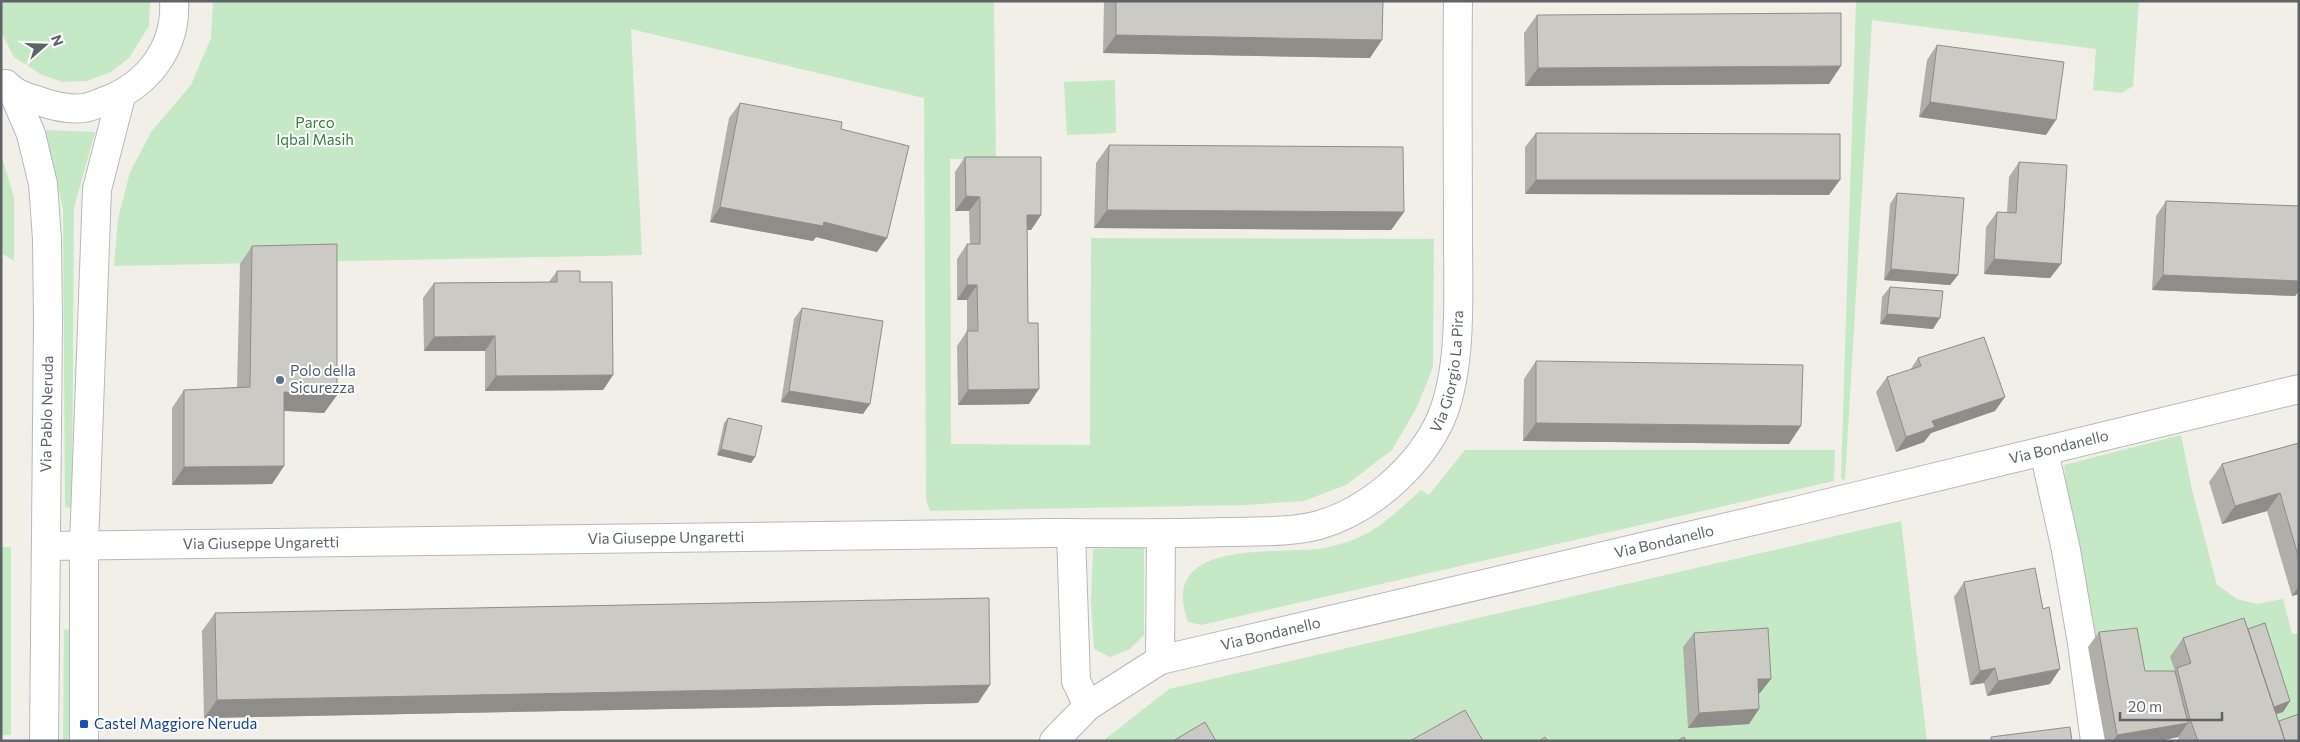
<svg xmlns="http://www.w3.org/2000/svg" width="2300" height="742" font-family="Commissioner,sans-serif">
<rect width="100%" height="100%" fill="#f1efe8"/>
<path fill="#c5e8c5" d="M1,1H150L149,26L129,58L111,72L87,81L63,82L42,75L14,57L1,32Z
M213,1H994L996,160L950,159L951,444L1090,445L1091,238L1434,239L1433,367L1417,407L1392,450L1346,485L1304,501L1244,505L930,511L926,500L924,98L631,29L642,255L114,266L118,219L130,172L152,131L191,85L211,38Z
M1856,1H2139L2133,86L2122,93L2093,90L2096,49L1872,20L1845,481L1841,478Z
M1115,80L1116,133L1067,135L1064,82Z
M45,130L95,132L74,208L72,508L65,507L63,209Z
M1,155L14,197V261L1,253Z
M2181,435L2192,490L2217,585L2237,599L2257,604L2283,599L2292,634L2299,633V741L2260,719L2283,711L2170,657L2178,681L2165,686L2088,647L2064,465Z
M1465,450H1835L1834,481L1201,625L1188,622C1158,540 1269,554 1317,549C1328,548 1340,544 1350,541C1377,532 1400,509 1421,490L1429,495Z
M1901,521L1927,741H1103L1169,689Z
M1,547H11V735H1Z
M1144,547V635L1130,649L1110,657L1094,649L1091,601L1093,549Z
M71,629L70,741H63L64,630Z"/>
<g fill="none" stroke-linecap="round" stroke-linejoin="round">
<g stroke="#b5b8bc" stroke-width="30">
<g id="minor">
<path d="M6,84C15,94 26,97 39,101C53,106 69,110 84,108C90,107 97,104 102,102C146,87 177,49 174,1"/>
<path d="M13,92L31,134L43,184L47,239L48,321L44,741"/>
<path d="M2044,451L2066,550L2082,643L2095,741"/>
<path d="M1071,533L1076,681L1088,706"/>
<path id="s1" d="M46,546L1048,533C1107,533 1166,534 1225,532C1255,531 1289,533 1319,525C1368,511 1415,470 1438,425C1463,375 1458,294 1458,238C1458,159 1457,80 1458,1"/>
<path d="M1160,660L1161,534"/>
<path d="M84,741V546L97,189L121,96"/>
<path id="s2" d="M1054,741L1088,706L1160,660L1800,510L2299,389"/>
</g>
</g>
<use href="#minor" stroke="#fff" stroke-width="28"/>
</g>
<path fill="#afaea9" d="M1104,1H1383L1370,58L1103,53Z
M1537,15L1829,84L1525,86L1524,33Z
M1937,45L2046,135L1919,117L1927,60Z
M740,103L841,129L877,252L816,237L813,241L710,222L729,118Z
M1536,133L1829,195L1525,194V147Z
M1109,145L1404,212L1391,230L1094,228L1096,163Z
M965,157L1041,215L1031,230H1027L1029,404L958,405L957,346L967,331V300H957V259L967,244H970L969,211H955V172Z
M2019,162L2061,264L2050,278L1984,274L1986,227L1997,212L2007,213L2009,177Z
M1897,193L1958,275L1950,285L1884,280L1890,204Z
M2166,201L2299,206V291L2295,296L2152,290L2156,216Z
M252,246L337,395L324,413L284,411V466L272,484L172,485V408L184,390L237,387L240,264Z
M557,271L580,282L613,375L603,390L485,391V351H424L423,298L434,283L549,282Z
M1890,287L1933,329L1880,324L1882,297Z
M802,308L863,414L781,402L794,319Z
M1918,358L1995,411L1931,433L1924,442L1896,452L1876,392L1887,377L1910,370Z
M1536,361L1789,444L1523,441L1524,379Z
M728,418L755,457L751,463L717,455L724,423Z
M2299,443V594L2292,596L2267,511L2222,524L2209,482L2222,464Z
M1964,582L2050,684L1987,696L1984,683L1970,685L1954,597Z
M215,613L978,703L204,718L202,631Z
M2248,629L2290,701L2283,712L2276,714L2279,721L2299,741H2179L2178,737L2159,741H2105L2088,647L2099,632L2145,671H2175L2170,657L2183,638Z
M1694,633L1760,693L1758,694L1759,709L1749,724L1688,728L1683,647Z"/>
<path fill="#8f8d8a" d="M1116,35L1382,40L1370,58L1103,53Z
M1841,66L1829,84L1525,86L1538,68Z
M1930,102L2056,120L2046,135L1919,117Z
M1536,180H1840L1829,195L1525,194Z
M966,196L980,197L969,211H955Z
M720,207L824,222L887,238L877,252L816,237L813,241L710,222Z
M1107,210L1404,212L1391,230L1094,228Z
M1027,215H1041L1031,230H1017Z
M1994,259L2061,264L2050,278L1984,274Z
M1891,269L1958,275L1950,285L1884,280Z
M2163,275L2299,281V291L2295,296L2152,290Z
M967,285H977L967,300H957Z
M1887,314L1940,318L1933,329L1880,324Z
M495,336L485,351H424L434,337Z
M613,375L603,390L485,391L496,376Z
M1039,389L1029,404L958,405L968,390Z
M789,391L870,404L863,414L781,402Z
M284,392L337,395L324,413L272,410Z
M2005,397L1995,411L1931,433L1924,442L1896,452L1906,437L1932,421Z
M1536,423L1801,426L1789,444L1523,441Z
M721,449L755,457L751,463L717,455Z
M284,466L272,484L172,485L184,467Z
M2280,493L2267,511L2222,524L2235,506Z
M2299,586V594L2292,596Z
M1995,668L1984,683L1970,685L1980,671Z
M2060,669L2050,684L1987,696L1998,681Z
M1758,679H1771L1760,693L1747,694Z
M990,685L978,703L204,718L217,700Z
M2290,701L2283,712L2260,719L2267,709Z
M1759,709L1749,724L1688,728L1699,713Z
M2188,723L2178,737L2159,741H2113L2117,735Z"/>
<path fill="#cccac5" stroke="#8f8d8a" d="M1116,1H1383L1382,40L1116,35Z
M1841,13V66L1538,68L1537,15Z
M1937,45L2064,62L2056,120L1930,102Z
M740,103L842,122L841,129L909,146L887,238L824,222L823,226L720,207Z
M1536,133L1840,134V180H1536Z
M1109,145L1403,147L1404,212L1107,210Z
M965,157H1041V215H1027L1028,323H1038L1039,389L968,390L967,331H978L977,285H967V244H980V197L966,196Z
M2019,162L2067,165L2061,264L1994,259L1997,212L2016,213Z
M1897,193L1964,198L1958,275L1891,269Z
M2166,201L2299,206V281L2163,275Z
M337,244V395L284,392V466L184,467V390L250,387L252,246Z
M557,271H580V282H612L613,375L496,376L495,336L434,337V283L557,282Z
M1890,287L1943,291L1940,318L1887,314Z
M802,308L883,321L870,404L789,391Z
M1984,337L2005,397L1932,421L1935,427L1906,437L1887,377L1921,366L1918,358Z
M1536,361L1803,365L1801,426L1536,423Z
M728,418L762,426L755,457L721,449Z
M2299,443V559L2280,493L2235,506L2222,464Z
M2035,568L2043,609L2049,607L2060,669L1998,681L1995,668L1980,671L1964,582Z
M989,598L990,685L217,700L215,613Z
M2244,618L2285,741H2198L2190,719L2177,668L2191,663L2183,638Z
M2265,623L2290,701L2274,707L2248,629Z
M1768,628L1771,679H1758L1759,709L1699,713L1694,633Z
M2137,628L2145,671H2175L2188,723L2117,735L2099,632Z
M1465,710L1483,741H1410Z
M2299,714V741H2285L2279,721Z
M1205,722L1216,741H1173Z
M2070,727L2072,741H1991V737Z
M1545,737L1547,741H1539Z
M1684,737L1686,741H1677Z"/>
<circle fill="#5c6f8a" stroke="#fff" stroke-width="2" cx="280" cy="380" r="5"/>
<rect fill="#1a4fb4" stroke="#fff" stroke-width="2" x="79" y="719" width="10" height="10" rx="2.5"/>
<g text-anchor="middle" stroke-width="4" stroke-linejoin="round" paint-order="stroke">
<g font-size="15" fill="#348238" stroke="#fff">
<text x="315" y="128">Parco<tspan x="315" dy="17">Iqbal Masih</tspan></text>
</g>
<g font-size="15" fill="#4e5e75" stroke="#fff" text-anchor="start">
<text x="290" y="376">Polo della<tspan x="290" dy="17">Sicurezza</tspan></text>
</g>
<g font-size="15" fill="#5f6368" stroke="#fff">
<text dy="5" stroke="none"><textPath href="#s1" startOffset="1488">Via Giorgio La Pira</textPath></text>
<text transform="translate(47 414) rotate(-89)" y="5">Via Pablo Neruda</text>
<text dy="5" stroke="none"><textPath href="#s2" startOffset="1058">Via Bondanello</textPath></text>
<text dy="5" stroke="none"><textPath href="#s1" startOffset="620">Via Giuseppe Ungaretti</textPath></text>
<text dy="5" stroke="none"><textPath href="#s2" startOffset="652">Via Bondanello</textPath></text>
<text dy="5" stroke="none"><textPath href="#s1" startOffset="215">Via Giuseppe Ungaretti</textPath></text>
<text dy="5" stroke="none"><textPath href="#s2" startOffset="248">Via Bondanello</textPath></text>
</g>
<g font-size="15" fill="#164399" stroke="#fff" text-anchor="start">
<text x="94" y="729">Castel Maggiore Neruda</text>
</g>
</g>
<rect width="2300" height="742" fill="none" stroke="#5f6368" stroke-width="5"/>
<g transform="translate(45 45) rotate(70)" stroke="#ffffff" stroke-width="4" paint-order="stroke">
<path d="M0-4L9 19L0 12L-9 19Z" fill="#5f6368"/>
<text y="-8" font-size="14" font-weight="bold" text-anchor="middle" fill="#5f6368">N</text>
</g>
<path d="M2120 712v8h102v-8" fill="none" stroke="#5f6368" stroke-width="2.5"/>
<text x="2128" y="712" font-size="15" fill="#5f6368" stroke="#ffffff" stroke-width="4" paint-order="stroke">20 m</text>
</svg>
